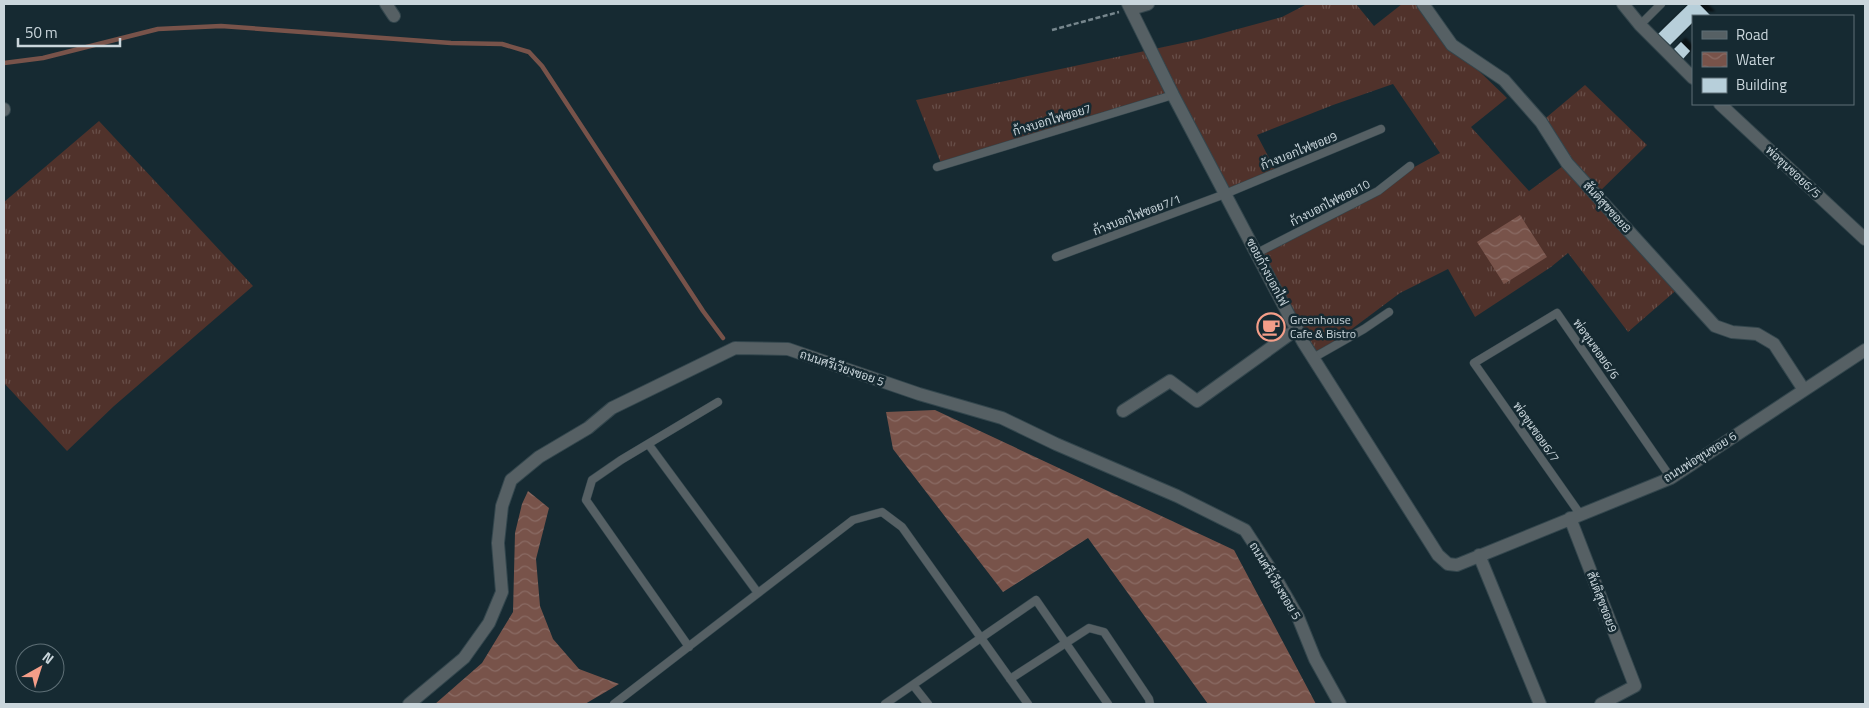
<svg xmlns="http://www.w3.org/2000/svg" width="1869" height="708" font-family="'Titillium Web',Sarabun,sans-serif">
<defs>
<pattern id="grass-tufts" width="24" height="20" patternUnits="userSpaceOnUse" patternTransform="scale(1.25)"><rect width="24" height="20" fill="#50322b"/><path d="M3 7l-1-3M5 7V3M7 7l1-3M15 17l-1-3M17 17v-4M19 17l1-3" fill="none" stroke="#684f49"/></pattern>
<pattern id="water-waves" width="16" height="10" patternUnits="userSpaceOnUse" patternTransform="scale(1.25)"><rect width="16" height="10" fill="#78534a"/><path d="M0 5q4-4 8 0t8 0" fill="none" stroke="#8a6b64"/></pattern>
<filter id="shadow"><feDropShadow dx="4.5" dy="-4.5" stdDeviation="1" flood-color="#0009"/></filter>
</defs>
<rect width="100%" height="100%" fill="#162a32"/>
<path fill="url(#grass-tufts)" d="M1307,4H1356L1374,26L1402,4H1423L1452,45L1507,98L1471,127L1529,191L1567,163L1541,122L1585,85L1647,145L1596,195L1680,287L1628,332L1568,253L1551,267L1475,317L1448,269L1400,293L1313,358L1257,253L1440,153L1393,84L1333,105L1257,135L1277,173L1225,194L1173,95L942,166L916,100L1201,39L1282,17Z
M99,121L253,286L114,406L67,451L4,383V202Z"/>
<path fill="url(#water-waves)" d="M1520,215L1547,257L1504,284L1477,242Z
M935,410L1234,550L1316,704H1208L1088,538L1003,592L893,449L886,412Z
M528,491L549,508L536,559L540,606L553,639L579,669L619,684L585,704H435L482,663L513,612L515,533L522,504Z"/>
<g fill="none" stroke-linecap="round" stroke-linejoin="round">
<path stroke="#78534a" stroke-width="4.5" d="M4,63L43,58L158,29L221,26L451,43L502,44L529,52L542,66L703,311L723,338"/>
</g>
<path fill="#b7cfda" filter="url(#shadow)" d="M1689,4H1699L1711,16H1693V22L1670,45L1658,34Z
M1681,42L1690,51L1683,59L1674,49Z"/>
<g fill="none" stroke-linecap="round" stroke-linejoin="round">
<g stroke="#33464d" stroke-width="9">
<path id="lane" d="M1640,25L1661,4
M937,167L1173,95
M1257,253L1378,191L1410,166
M1056,257L1225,194L1381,129
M1313,358L1364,329L1389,312
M649,445L758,593
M1580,514L1474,363L1557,313L1671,478
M689,647L586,500L592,480L621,460L718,402
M1010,679L1089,628L1104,632L1149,699L1150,704
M913,685L928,704
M614,704L853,520L882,512L902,527L1028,704
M885,704L1036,600L1108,704"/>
</g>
<g stroke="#33464d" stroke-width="14">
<path id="street" d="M386,4L394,16
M1128,4L1173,95L1303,342L1438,555L1448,564L1457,565L1671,478L1865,350
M1423,4L1452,45L1504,80L1541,122L1567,163L1715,326L1732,332L1757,334L1774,344L1804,390
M1623,4L1640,25L1693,78
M1131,9L1148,4
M1720,104L1865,239
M4,109V110
M1123,411L1170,381L1197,401L1297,329
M1570,518L1635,686L1601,704
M1479,555L1540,704
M409,704L464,658L489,623L502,592L498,543L502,506L511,480L539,457L588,428L612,408L735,348L788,349L919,394L1002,418L1056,444L1177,496L1245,530L1271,570L1298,617L1315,659L1340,704"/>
</g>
<path stroke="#76868d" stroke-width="2.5" stroke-dasharray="5 2.5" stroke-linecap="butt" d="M1052,30L1119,12"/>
<use href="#lane" stroke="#566064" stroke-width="8"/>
<use href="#street" stroke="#566064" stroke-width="12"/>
</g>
<defs>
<g id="cafe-ring" transform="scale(1.4375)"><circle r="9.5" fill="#162a32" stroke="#f49e89" stroke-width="1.5"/><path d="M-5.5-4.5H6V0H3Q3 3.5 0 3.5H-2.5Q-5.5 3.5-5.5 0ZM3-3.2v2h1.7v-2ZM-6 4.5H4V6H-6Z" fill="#f49e89"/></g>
</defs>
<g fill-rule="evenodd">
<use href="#cafe-ring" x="1271" y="327"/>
</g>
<g text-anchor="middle" stroke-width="5" stroke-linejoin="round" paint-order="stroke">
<g font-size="12" fill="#cad6dc" stroke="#162a32">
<text transform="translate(1052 120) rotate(-17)" y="4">ก้างบอกไฟซอย7</text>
<text transform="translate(1299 151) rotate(-22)" y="4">ก้างบอกไฟซอย9</text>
<text transform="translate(1793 172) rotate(43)" y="4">พ่อขุนซอย6/5</text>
<text transform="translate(1330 203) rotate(-27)" y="4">ก้างบอกไฟซอย10</text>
<text transform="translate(1607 207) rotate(48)" y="4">สันติสุขซอย8</text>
<text transform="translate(1137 215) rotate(-21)" y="4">ก้างบอกไฟซอย7/1</text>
<text transform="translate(1267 272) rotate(62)" y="4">ซอยก้างบอกไฟ</text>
<text transform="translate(1596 349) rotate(55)" y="4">พ่อขุนซอย6/6</text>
<text transform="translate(842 368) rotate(19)" y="4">ถนนศรีเวียงซอย 5</text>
<text transform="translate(1536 432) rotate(55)" y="4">พ่อขุนซอย6/7</text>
<text transform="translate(1700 457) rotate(-32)" y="4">ถนนพ่อขุนซอย 6</text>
<text transform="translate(1275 581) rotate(59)" y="4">ถนนศรีเวียงซอย 5</text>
<text transform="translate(1602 602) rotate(69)" y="4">สันติสุขซอย9</text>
</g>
<g font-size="12" fill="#cad6dc" stroke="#162a32" text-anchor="start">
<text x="1290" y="324">Greenhouse<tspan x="1290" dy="14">Cafe &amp; Bistro</tspan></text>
</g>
</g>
<rect width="1869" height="708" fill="none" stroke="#cad6dc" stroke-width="10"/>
<rect x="1692" y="15" width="162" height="90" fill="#162a32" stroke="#5e6f76"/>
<rect x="1702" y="31" width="25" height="8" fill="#566064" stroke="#5e6f76"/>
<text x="1736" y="40" font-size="15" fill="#cad6dc">Road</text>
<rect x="1702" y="52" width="25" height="15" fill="url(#water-waves)" stroke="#5e6f76"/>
<text x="1736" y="65" font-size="15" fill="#cad6dc">Water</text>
<rect x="1702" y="78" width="25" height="15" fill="#b7cfda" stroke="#5e6f76"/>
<text x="1736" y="90" font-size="15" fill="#cad6dc">Building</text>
<g transform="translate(40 668) rotate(39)"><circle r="24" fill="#162a32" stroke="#5e6f76"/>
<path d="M0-4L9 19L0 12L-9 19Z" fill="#f49e89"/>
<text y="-8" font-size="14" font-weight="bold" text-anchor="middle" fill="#cad6dc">N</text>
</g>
<path d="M18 38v8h102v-8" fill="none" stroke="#cad6dc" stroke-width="2.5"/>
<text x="25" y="38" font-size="15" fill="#cad6dc" stroke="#162a32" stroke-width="4" paint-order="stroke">50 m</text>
</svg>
